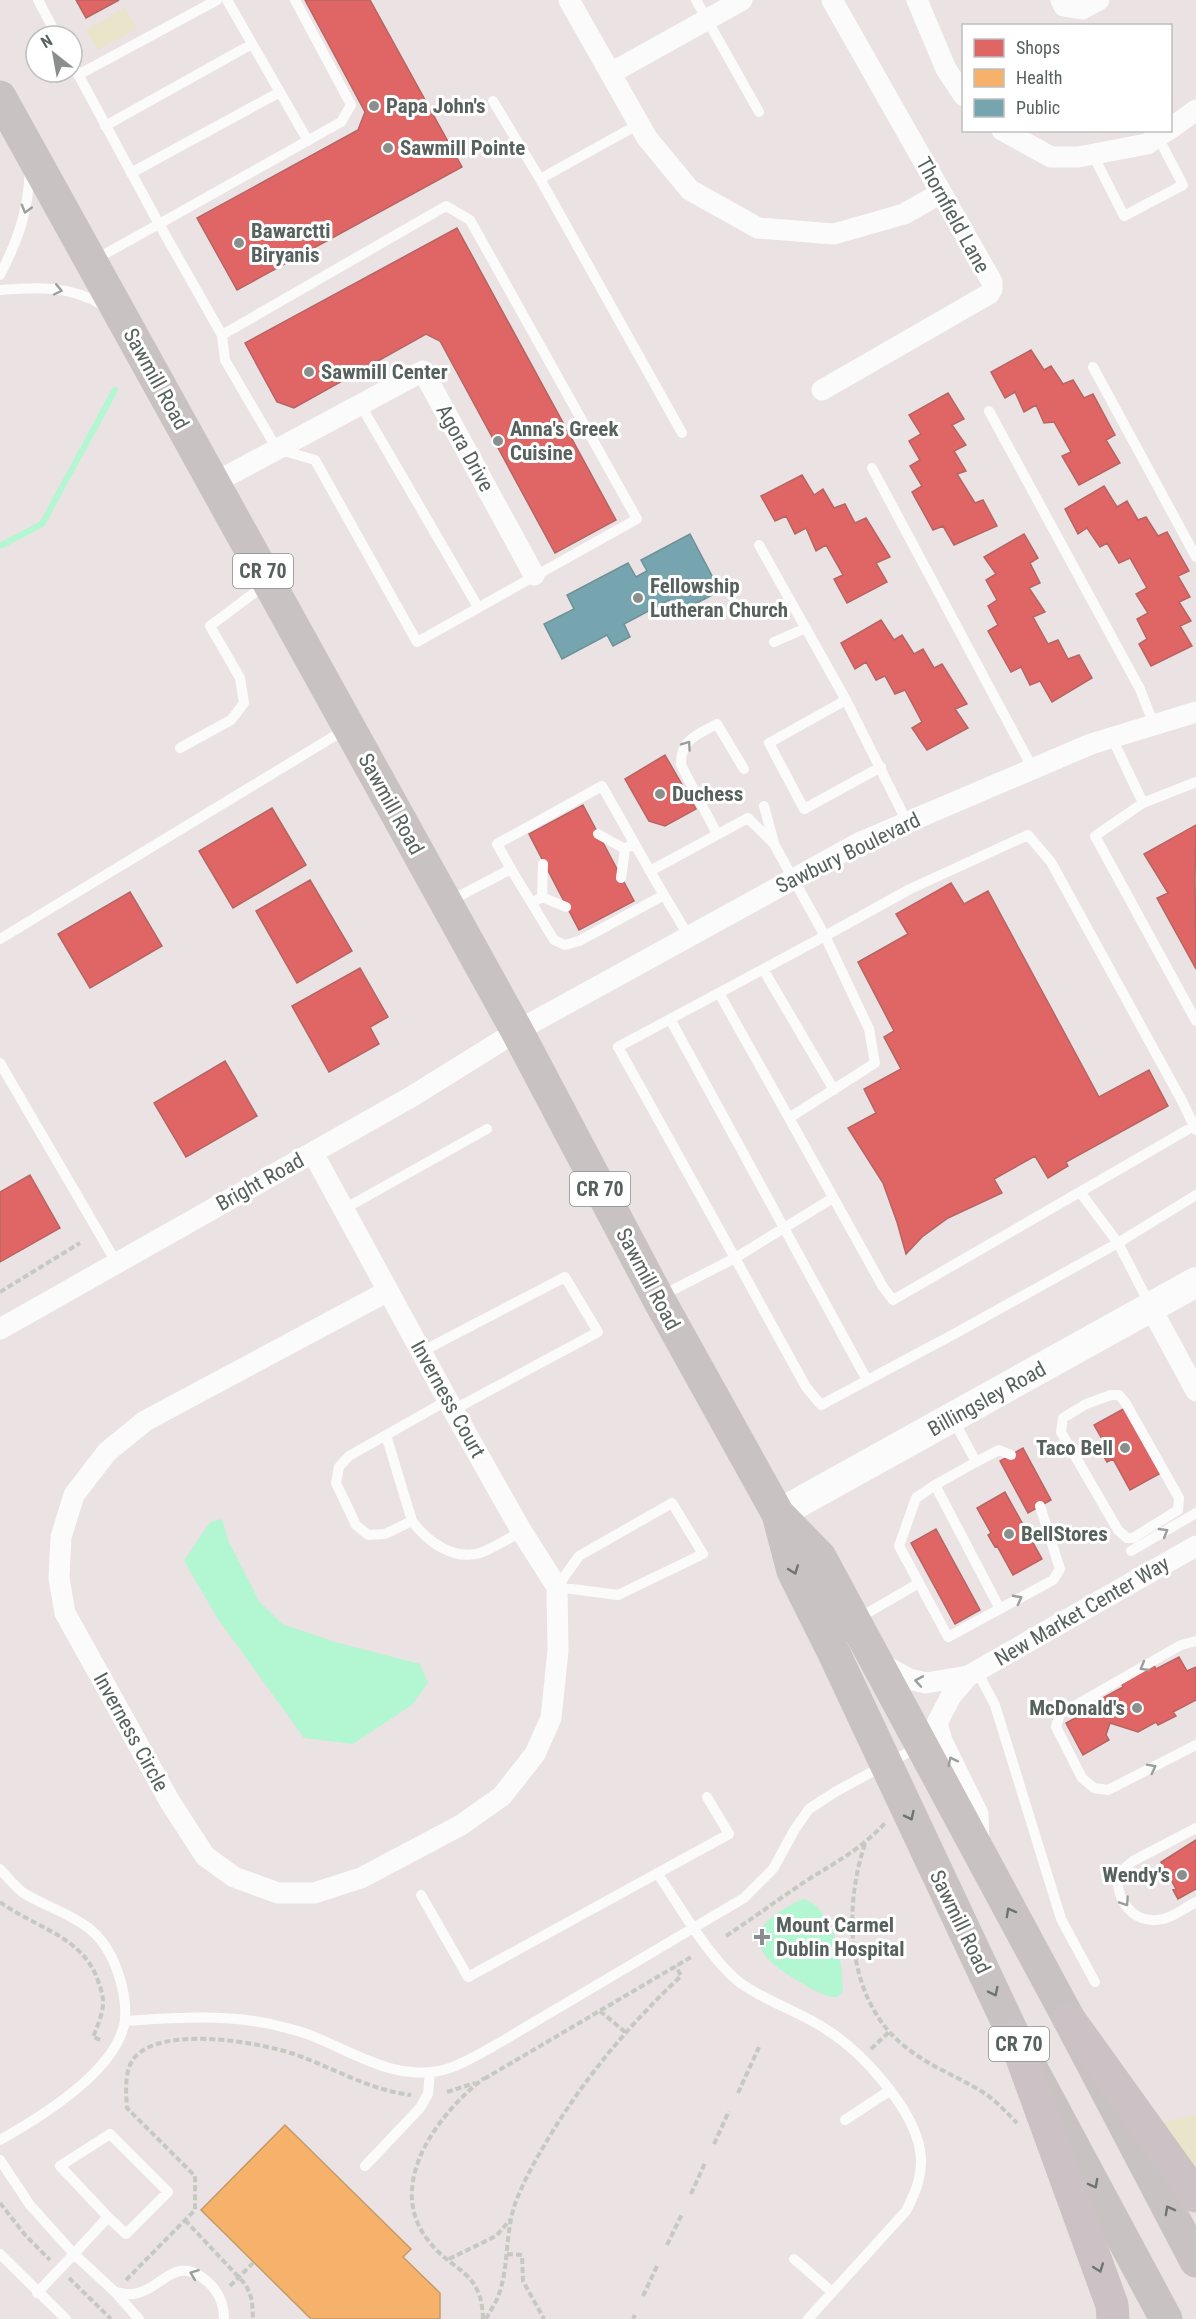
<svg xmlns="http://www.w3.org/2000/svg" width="1196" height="2319" font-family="'Roboto Condensed',sans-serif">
<rect width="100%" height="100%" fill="#eae2e3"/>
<path fill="#e8e5ca" d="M125,8L136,26L135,30L98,50L86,30Z
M1196,2115V2183L1158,2123Z"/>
<path fill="#b3f6d2" d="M222,1519L228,1540L259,1601L282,1624L335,1642L420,1664L428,1683L412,1705L353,1744L304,1738L218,1619L184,1561L210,1522Z
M803,1899C812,1901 817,1906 822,1913C840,1936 841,1962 843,1990C841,1994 838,1998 832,1997C820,1995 805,1985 795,1979C741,1947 750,1923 803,1899Z"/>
<path fill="#e06666" stroke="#b76463" stroke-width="1.5" d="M76,0H119L86,18Z
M305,0H370L462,167L237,290L197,218L358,130L365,112Z
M457,228L616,520L555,553L440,341L426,334L294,408L277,402L245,343Z
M1031,350L1044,370L1051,366L1063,384L1073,380L1084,398L1093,394L1115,435L1106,440L1120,463L1079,485L1062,456L1071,452L1054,422L1044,423L1036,405L1024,412L1015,392L1005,398L991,372Z
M948,393L964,419L952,425L966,445L954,451L966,471L957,474L975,503L983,500L997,526L954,545L943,526L933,530L912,492L922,486L910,466L920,460L909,441L921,434L909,415Z
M802,475L814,495L823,489L834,508L845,504L855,523L866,518L890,557L876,563L887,582L847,603L834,579L843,575L826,545L816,551L806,528L795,534L786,516L775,521L761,496Z
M1104,486L1117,507L1127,501L1138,520L1146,517L1158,536L1167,532L1189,571L1178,576L1190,597L1179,602L1191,621L1180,626L1192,646L1151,666L1139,644L1147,639L1137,619L1148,613L1136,594L1147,588L1130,558L1119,563L1107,543L1100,547L1087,528L1078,534L1065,509Z
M1024,534L1038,558L1030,563L1040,583L1029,588L1045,612L1033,617L1048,644L1058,640L1068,659L1079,655L1092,678L1052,702L1040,681L1030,685L1021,667L1011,672L988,631L998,625L988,606L997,600L986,580L996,574L984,557Z
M881,620L894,640L902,635L914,654L923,649L934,668L942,664L967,704L955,709L968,728L927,750L912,728L922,722L905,690L895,694L885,676L876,680L866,662L855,669L841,643Z
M665,755L696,809L665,826L649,821L625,779Z
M583,805L634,901L579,930L529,834Z
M272,808L306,865L233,908L199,851Z
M1196,825L1195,879L1196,969L1157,898L1168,893L1144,854Z
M310,880L352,951L297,983L256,911Z
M951,883L964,904L988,891L1099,1097L1149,1070L1168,1106L1066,1162L1068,1166L1048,1178L1035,1156L994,1179L1002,1193L948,1218L922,1237L906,1254L897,1222L883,1183L848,1128L876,1113L864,1089L901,1069L884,1037L894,1031L858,962L908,934L896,914Z
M130,892L162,946L90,988L58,934Z
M360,968L388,1017L370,1027L379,1044L329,1072L292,1006Z
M225,1061L257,1116L186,1157L154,1103Z
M30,1175L60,1228L0,1262V1192Z
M1125,1408L1161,1473L1130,1490L1113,1459L1107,1462L1100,1450L1106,1446L1094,1425Z
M1023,1448L1051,1500L1028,1513L1000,1461Z
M1005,1492L1042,1559L1013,1575L997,1546L995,1547L988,1535L991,1533L977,1508Z
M936,1529L980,1610L955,1624L911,1543Z
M1179,1657L1187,1671L1196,1667V1700L1173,1712L1176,1716L1158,1725L1156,1722L1138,1732L1110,1723L1106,1735L1109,1740L1083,1755L1066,1723L1101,1704L1099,1700L1123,1687L1121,1682L1154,1665L1156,1669Z
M1196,1840V1889L1178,1899L1173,1890L1176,1889L1161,1862Z"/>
<path fill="#f6b26b" stroke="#c69a67" stroke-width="1.5" d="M285,2125L411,2249L403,2257L440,2293V2319H311L201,2210Z"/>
<path fill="#76a5af" stroke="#6d9196" stroke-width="1.5" d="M690,534L720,591L676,614L669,600L624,624L630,637L613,646L607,635L562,659L544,624L574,609L567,595L628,563L636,577L647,571L641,560Z"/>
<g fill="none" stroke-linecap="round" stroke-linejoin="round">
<path stroke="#b3f6d2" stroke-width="6" d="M0,546L42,524L115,390"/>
<path stroke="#c6c9c2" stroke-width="4" stroke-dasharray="6 3" stroke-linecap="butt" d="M0,1292L80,1243
M865,1844C842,1911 847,2004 908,2049C932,2068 962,2078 987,2095C998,2103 1007,2113 1017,2123
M0,1902C34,1927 81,1936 97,1978C100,1987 104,1996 103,2005C102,2016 97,2027 93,2037L103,2041
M726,1936C753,1918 779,1899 806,1881C837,1861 859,1851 885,1823
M600,2011L625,2032
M871,2049L889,2032
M484,2079L693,1956
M447,2092L475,2083
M738,2093L759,2047
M714,2144L729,2111
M691,2194L705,2163
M0,2203L26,2236L50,2260
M185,2220L246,2285L252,2300L253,2319
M667,2245L682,2214
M507,2254L522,2255L523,2281L544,2319
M449,2259L496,2236L510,2220
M69,2278L111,2319
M126,2280L195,2210V2176L127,2108C126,2093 124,2071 134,2058C162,2025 258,2042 294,2054C334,2068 369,2090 411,2095
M230,2286L254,2262
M643,2296L658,2264
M483,2319C482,2269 451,2272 427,2239C385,2183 439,2113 484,2078
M486,2319C490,2311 496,2303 499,2294C509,2266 505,2233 515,2204C523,2182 536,2159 548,2139C585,2077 629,2025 681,1976L676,1966
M633,2319L635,2315"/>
<path stroke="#fcfbfb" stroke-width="10" d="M38,0L57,36
M227,0L308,141
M696,0L759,112
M72,63L159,224L94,260
M78,75L217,0
M493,101L540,179
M639,124L540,179L682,433
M105,126L252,44
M1093,155L1124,216L1183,185L1158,137
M131,173L280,92
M0,275C19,238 28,211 30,170
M0,290C37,287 71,285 104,306
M222,335L446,206L470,220L637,519L417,642L315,460L277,449L225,360L222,335L159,224L341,122L351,105L295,0
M1093,367L1196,557
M360,404L478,607
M989,411L1140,689L1154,725
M872,468L1033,769
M759,545L846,700L907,822
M774,642L806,628
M846,700L769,743L804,809L881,767
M1112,738L1143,803L1095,836L1196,1021
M180,748L231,720L244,703L240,678L210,626L266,584
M1143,803L1196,782
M764,806L774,843
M598,834L625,849L634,843
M717,834L681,765C680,740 698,734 717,724L744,769
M511,869L497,844L602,786L650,871L748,818L774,844L825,936L910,889L1028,835L1051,862L1182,1101L1196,1130
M621,878L625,849
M664,895L688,935
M542,897L566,907
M448,902L511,869L554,940L565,945L579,941L664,895L650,871
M532,903L542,897L543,864
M0,939L346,729
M763,969L834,1090
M719,993L789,1118
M670,1019L867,1380
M0,1063L116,1262
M833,1198L735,1258L618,1047L825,936L869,1029L875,1063L789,1118L883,1287L893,1300L1194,1126
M344,1209L487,1129
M661,1296L735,1258L806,1387L821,1405L956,1333L1118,1243L1080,1192
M1150,1305L1118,1243L1196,1195
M421,1352L565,1277L598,1332L453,1410
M1111,1395H1119L1125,1402L1179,1498L1178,1510L1133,1538H1127L1118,1530L1061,1432L1063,1418L1086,1404Z
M448,1400L349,1456L339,1467L336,1483L356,1525L368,1535L385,1534L412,1521C427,1541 453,1561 480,1553C494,1548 508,1538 522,1532
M386,1435L412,1521
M976,1462L999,1450L1011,1455
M935,1485L1000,1609
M672,1503L703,1554L618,1595L557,1587L579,1556Z
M1131,1551L1196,1513
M919,1583L948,1637L1053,1580L1060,1569L1040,1506
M857,1619L919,1583L899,1546L916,1498L935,1485L976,1462L953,1419
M1196,1641L1181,1645L1060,1714L1056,1727L1082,1778L1094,1788L1108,1790L1196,1745
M977,1671L995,1705L1061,1919L1095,1982
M1196,1828L1133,1861L1118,1874C1115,1900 1134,1926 1163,1919C1174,1917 1186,1907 1196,1902
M0,1869C7,1877 14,1885 22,1892C44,1906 70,1913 90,1929C106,1943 114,1959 120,1979C124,1992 126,2006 125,2020C118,2070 41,2117 0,2140
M657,1873C680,1906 708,1957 739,1982C766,2002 799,2011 827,2030C862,2052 913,2108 920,2150C924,2172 916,2192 906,2211L808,2319
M421,1895L468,1977L729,1834L707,1797
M125,2021C173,2018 222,2014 271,2024C285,2028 301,2031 315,2037C358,2055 401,2084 450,2068C467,2062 483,2052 499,2043L744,1898L773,1869L795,1829L809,1809L835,1792L918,1747
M845,2120L889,2091
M0,2160L30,2205L74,2254L37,2293
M365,2166L420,2108L428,2094L430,2072
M108,2217L126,2234L168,2192L110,2134L60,2166L108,2217L74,2254L115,2292L139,2319
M0,2254L66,2319
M794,2259L832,2292
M115,2292C121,2293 127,2295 133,2294C163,2290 174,2252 208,2282C219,2292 224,2305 224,2319"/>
<path stroke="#fcfbfb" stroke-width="21" d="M569,0L647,138L690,190L758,228L834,234L904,214L941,193
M917,0L946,69L964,96
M1061,0L1064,6L1082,9L1099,0
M611,73L742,0
M1170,129L1196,110
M1002,130L1051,157H1078L1147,144L1168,130
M822,390L989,294L992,289V282L832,0
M214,483L423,371L534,575
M313,1153L453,1410L522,1532L557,1587L558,1651L551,1718L535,1754L502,1796L461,1825L361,1878L314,1893H278L234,1877L205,1856L170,1802L65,1613L59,1578L61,1537L74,1495L107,1452L145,1421L388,1291
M1151,1308L1196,1391
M0,1329L411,1097L517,1031L859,843L1091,744L1196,712
M878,1662L909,1679L926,1683L968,1676
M979,1843L978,1814L942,1741L937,1723L951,1696L968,1676L1196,1546"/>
<path stroke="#fcfbfb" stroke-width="30" d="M778,1514L1196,1282"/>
<path stroke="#c9c2c2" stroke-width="33" d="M0,97L517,1031L658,1298L778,1514L793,1571L832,1649L1014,2036L1166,2319
M779,1515L820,1557L1069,2019L1196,2261"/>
<path stroke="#ccc1c4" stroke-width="33" d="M1069,2019L1196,2196
M1014,2036L1112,2305L1113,2319"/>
</g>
<defs><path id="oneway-chevron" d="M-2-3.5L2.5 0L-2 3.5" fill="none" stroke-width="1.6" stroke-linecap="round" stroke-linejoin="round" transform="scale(1.5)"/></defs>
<g stroke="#999f9c">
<use href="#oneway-chevron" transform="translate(26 209) rotate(106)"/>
<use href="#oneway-chevron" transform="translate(58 290) rotate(12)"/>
<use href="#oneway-chevron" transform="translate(687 745) rotate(-55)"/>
<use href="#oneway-chevron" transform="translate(1164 1532) rotate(-30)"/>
<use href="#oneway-chevron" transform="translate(1018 1599) rotate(-28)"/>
<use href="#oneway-chevron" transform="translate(1144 1667) rotate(150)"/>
<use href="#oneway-chevron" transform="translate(919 1681) rotate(-170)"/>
<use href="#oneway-chevron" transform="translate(952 1761) rotate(-117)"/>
<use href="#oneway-chevron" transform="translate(1152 1768) rotate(-27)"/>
<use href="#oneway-chevron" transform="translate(1125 1902) rotate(56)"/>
<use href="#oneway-chevron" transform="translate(194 2274) rotate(-159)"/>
</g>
<g stroke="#6e7471">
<use href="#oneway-chevron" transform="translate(794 1570) rotate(70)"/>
<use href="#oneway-chevron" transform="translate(910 1816) rotate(64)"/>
<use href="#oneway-chevron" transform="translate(1010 1912) rotate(-119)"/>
<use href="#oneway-chevron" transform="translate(994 1992) rotate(64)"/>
<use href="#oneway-chevron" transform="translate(1094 2184) rotate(62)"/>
<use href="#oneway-chevron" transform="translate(1169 2210) rotate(-118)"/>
</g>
<use stroke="#6e7472" href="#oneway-chevron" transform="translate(1099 2268) rotate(70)"/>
<g fill="#8a8e8c" stroke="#fff" stroke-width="2">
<circle cx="374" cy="106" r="6"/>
<circle cx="388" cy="148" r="6"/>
<circle cx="239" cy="243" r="6"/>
<circle cx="309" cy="372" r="6"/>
<circle cx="498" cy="441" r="6"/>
<circle cx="638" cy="598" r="6"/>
<circle cx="660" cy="794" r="6"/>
<circle cx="1125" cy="1448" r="6"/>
<circle cx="1009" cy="1534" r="6"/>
<circle cx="1137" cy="1708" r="6"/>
<circle cx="1182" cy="1875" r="6"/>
<path d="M759 1928h6v6h6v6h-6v6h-6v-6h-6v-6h6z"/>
</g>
<g text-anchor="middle" stroke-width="6" stroke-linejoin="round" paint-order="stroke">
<g fill="#fff" stroke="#89908e" stroke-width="1.5">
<rect x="233" y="554" width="60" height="34" rx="4.5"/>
<rect x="570" y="1172" width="60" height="34" rx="4.5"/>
<rect x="989" y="2027" width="60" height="34" rx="4.5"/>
</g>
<g font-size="20" font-weight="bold" fill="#57615d">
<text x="263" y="578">CR 70</text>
<text x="600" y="1196">CR 70</text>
<text x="1019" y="2051">CR 70</text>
</g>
<g font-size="21" font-weight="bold" fill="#57615d" stroke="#fff" text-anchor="start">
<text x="386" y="113">Papa John's</text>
<text x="400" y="155">Sawmill Pointe</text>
<text x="251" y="238">Bawarctti<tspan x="251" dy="24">Biryanis</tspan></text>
<text x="321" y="379">Sawmill Center</text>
<text x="510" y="436">Anna's Greek<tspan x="510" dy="24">Cuisine</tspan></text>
<text x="650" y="593">Fellowship<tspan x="650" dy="24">Lutheran Church</tspan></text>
<text x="672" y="801">Duchess</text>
<text x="1113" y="1455" text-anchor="end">Taco Bell</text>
<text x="1021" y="1541">BellStores</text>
<text x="1125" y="1715" text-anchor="end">McDonald's</text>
<text x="1170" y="1882" text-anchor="end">Wendy's</text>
<text x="776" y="1932">Mount Carmel<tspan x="776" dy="24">Dublin Hospital</tspan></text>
</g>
<g font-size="21" fill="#57615d" stroke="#fff">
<text transform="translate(953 215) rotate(61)" y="7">Thornfield Lane</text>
<text transform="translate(156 379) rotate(61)" y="7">Sawmill Road</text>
<text transform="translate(465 448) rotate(61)" y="7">Agora Drive</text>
<text transform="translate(391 804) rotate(61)" y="7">Sawmill Road</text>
<text transform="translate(848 853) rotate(-26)" y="7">Sawbury Boulevard</text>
<text transform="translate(260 1182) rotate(-29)" y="7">Bright Road</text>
<text transform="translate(648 1279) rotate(62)" y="7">Sawmill Road</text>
<text transform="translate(448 1399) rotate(61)" y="7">Inverness Court</text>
<text transform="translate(987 1399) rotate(-29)" y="7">Billingsley Road</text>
<text transform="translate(1082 1611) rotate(-30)" y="7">New Market Center Way</text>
<text transform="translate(131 1732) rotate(61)" y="7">Inverness Circle</text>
<text transform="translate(960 1922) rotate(64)" y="7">Sawmill Road</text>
</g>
</g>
<rect x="962" y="24" width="210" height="108" fill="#ffffff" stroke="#bcc0be" stroke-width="1.5"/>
<rect x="974" y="39" width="30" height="18" fill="#e06666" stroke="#bcc0be" stroke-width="1.5"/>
<text x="1016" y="54" font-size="18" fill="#57615d">Shops</text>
<rect x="974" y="69" width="30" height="18" fill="#f6b26b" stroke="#bcc0be" stroke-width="1.5"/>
<text x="1016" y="84" font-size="18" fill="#57615d">Health</text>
<rect x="974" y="99" width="30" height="18" fill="#76a5af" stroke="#bcc0be" stroke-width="1.5"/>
<text x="1016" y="114" font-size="18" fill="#57615d">Public</text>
<g transform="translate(54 54) rotate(329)"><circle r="28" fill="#ffffff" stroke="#bcc0be" stroke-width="1.5"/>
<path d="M0-4.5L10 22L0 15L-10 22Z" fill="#8a8e8c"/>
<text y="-9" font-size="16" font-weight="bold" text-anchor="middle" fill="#57615d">N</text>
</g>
</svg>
